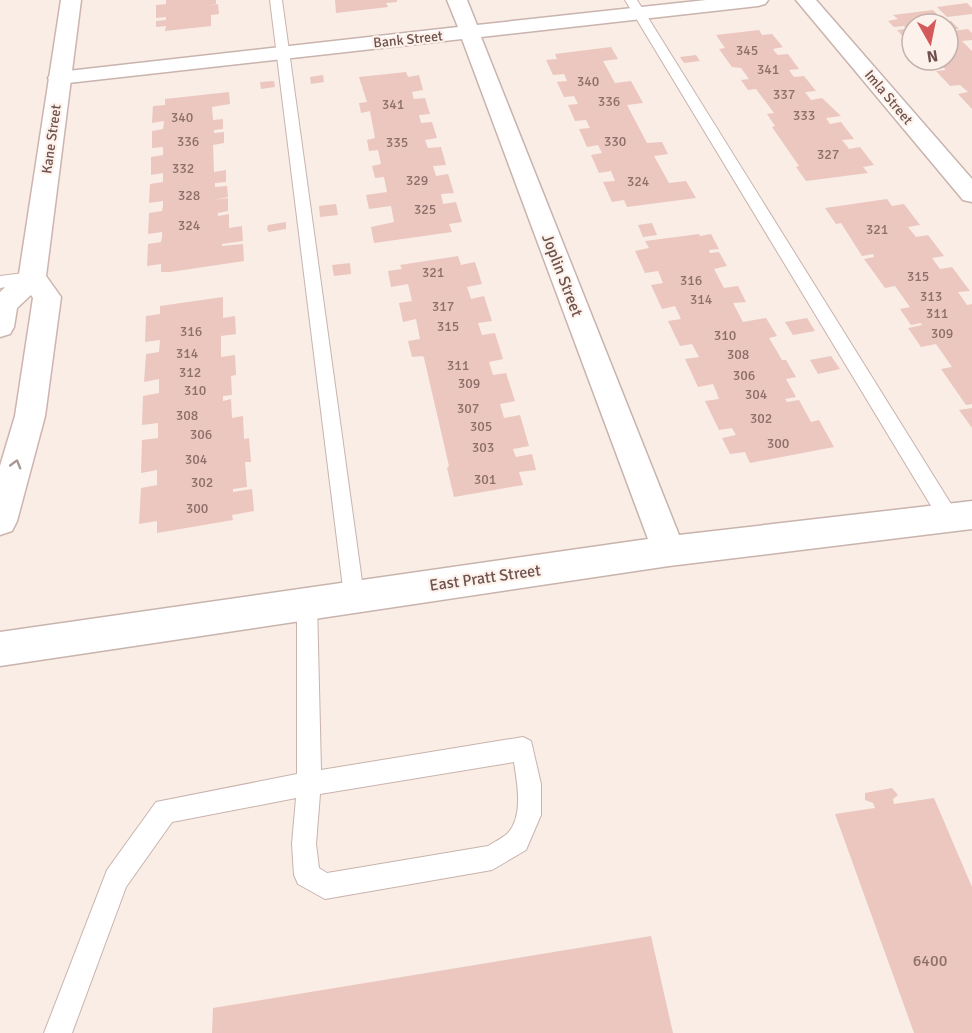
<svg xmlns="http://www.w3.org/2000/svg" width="972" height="1033" font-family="Signika,sans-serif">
<rect width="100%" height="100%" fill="#f9ede5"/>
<path fill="#ebc7c0" d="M166,0H216V4L208,6L218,4L219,14L211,15V26L165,31L166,26L156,27V21L166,20V17L156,18V5L166,4Z
M335,0H397V2L386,3L388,7L336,13Z
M967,3L972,8V14L947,17L937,7Z
M933,10L945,22L951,21L959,29L951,30L952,31L968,29L972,33V40L962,41L972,51V109L958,94L968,92L960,85L950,86L936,71L946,70L939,63L930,64L925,60H948V24H912V43L910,44L897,30L906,29L904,26L894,27L888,21L898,19L893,15Z
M759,30L762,35L772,34L783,47L773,49L775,52L778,55L788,54L799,69L789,70L791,73L794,77L804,76L816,91L805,92L811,100L822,98L841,116L826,118L830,124L841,122L854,139L842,140L846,145L849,149L860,147L874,165L863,167L868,173L806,181L796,167L799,166L772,127L775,126L767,114L774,113L756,89L748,90L741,80L749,79L741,68L732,67L719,49L725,48L716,35Z
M611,47L618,59L603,61L615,83L631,81L643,103L627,105L647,143L662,142L668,154L654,156L669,183L686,181L696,198L627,207L624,200L612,202L603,182L615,181L611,171L599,173L591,155L602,153L598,145L587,147L579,129L590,128L586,120L575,121L568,105L578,104L574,96L564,97L557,82L567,81L564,74L553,75L546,60L557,59L555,54Z
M696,55L700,61L684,63L680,57Z
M406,72L408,77L419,75L423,90L412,92L413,96L414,99L425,98L430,114L419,115L421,123L432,122L437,138L425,140L428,148L441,147L446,165L433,166L436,176L448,174L454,193L441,194L443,204L456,202L462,222L449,224L452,232L374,243L371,227L394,222L391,206L369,209L366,195L387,192L384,177L375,178L372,166L381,164L378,150L369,151L367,140L375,138L370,111L361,113L359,103L367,102L359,77Z
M323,75L324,82L311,84L310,77Z
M274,81L275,87L261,89L260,82Z
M229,92L230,104L212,107L213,120L223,119V129L214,130V133L224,132V143L213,145L214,172L226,170V182L215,183V187L227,186L228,197L215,200L228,198V211L218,213V216L229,214V228L242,226L243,241L222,244V246L243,244L244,261L170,272H161V264L147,266L148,244L161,242L162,237V232L148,234L149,213L162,211L163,206V201L149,203L150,184L163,182V173L151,175V157L163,155V147L152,148V131L163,129L164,121L152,123L153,106L165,105V99Z
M887,199L892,206L904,204L920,225L908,227L916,237L928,235L944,256L932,258L940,269L952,267L970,291L958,292L967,305L972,304V404L966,405L941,369L952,367L936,344L921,347L908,328L922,325L921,323L911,325L900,309L910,307L895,286L885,288L864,259L874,257L873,254L862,256L841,223L836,224L825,208Z
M336,204L338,215L320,217L319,206Z
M286,222V229L269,232L267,229L268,225Z
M652,223L657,235L643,237L638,225Z
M699,234L700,236L711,234L719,249L709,250L710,253L719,252L727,266L714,269L724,288L738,286L746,302L733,303L743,322L766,318L777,336L769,338L782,360H786L796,377L786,379L796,397L785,399L787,402L799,400L811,422L819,420L834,447L750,463L745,452L730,454L722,438L736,435L732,428L719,430L705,401L719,399L716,391L713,384L698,387L685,359L699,357L692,344L680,346L668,321L681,319L675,306L662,309L651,285L663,283L658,271L645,273L635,251L649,248L645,241Z
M458,256L461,265L475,262L482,284L467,287L471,299L484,296L492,321L478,323L482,335L495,333L503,359L489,362L493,375L506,373L515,401L500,404L504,418L520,415L529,446L513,449L515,455L516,457L532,454L536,470L519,472L523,485L454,497L447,468L449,466L424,358L423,356L412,357L408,341L420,339L416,319L403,322L399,303L412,301L408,284L391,287L388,271L402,269L400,265Z
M350,263L351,274L334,276L332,265Z
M223,297V318L235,316L236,334L221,336V357L235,355L236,375L231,376L232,395L223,396V401L231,399L232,418L243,416L244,439L249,438L251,462H245L247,487L233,489V492L252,489L254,511L232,515L233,520L157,533V521L139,524L141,488L157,485V470L141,473L142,440L158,438V423L142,425L143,396L159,393V379L144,382L146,354L159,352L160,340L145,342L146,316L160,314V306Z
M807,318L815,331L793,335L785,322Z
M831,356L840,369L818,374L810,360Z
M972,408V428L959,410Z
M892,788L898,795L893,799L894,804L934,798L972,887V1033H914L835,814L875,808L873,803L865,800V793Z
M651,936L673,1033H212L213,1008Z"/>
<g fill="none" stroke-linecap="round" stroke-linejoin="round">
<g stroke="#c9b3ad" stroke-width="2">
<path id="lane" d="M270,0H282L364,596L361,603L354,606L347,603L344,596Z
M625,0H637L956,512L959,518L956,524L949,526L942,524Z
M32,272L38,274L40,278L38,282L0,288V276Z
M307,593L314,596L317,603L321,770L523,737L531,741L541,784V815L526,850L492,870L325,899L298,884L294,875L292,844L296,798L172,822L126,887L72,1033H44L107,870L156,802L297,774V603L300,596ZM514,762C517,783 524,815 508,833C503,838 494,842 488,846L327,873L319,868L316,844L320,794Z"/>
</g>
<g stroke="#c9b3ad" stroke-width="3">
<path id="street" d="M447,0H467L477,25L706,0H768L765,4L758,6L481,37L679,535L972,501V529L669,566L0,666V632L648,539L462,39L59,84L51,83L48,78L51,73L59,72L458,27Z
M796,0H816L972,179V202L963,200Z"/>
</g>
<g stroke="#ceb4ae" stroke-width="3">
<path id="secondary" d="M61,0H81L46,276L61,297L45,416L17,521L12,531L0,535V466L15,416L33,298L31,295L17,308L14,327L10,334L0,337V292L19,274Z"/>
</g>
<use href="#lane" fill="#fff" fill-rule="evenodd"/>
<use href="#street" fill="#fff" fill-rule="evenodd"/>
<use href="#secondary" fill="#fff" fill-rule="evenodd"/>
</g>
<defs><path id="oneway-chevron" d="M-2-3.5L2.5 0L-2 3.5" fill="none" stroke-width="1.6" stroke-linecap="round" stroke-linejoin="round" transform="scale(1.5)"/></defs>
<use stroke="#a99794" href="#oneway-chevron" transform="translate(16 464) rotate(-74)"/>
<g text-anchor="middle" stroke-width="4.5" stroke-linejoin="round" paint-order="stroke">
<g font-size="14" fill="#6f524d" stroke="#fdf1eb">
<text transform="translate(408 39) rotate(-6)" y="5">Bank Street</text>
<text transform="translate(889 97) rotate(50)" y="5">Imla Street</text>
<text transform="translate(51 139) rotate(-82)" y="5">Kane Street</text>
</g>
<g font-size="14" fill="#8e6f6a">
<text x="747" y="55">345</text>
<text x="768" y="74">341</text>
<text x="588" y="86">340</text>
<text x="784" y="99">337</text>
<text x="609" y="106">336</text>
<text x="393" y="109">341</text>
<text x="804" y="120">333</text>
<text x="182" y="122">340</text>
<text x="188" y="146">336</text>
<text x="615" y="146">330</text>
<text x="397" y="147">335</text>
<text x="828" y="159">327</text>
<text x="183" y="173">332</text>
<text x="417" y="185">329</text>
<text x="638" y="186">324</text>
<text x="189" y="200">328</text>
<text x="425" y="214">325</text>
<text x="189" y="230">324</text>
<text x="877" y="234">321</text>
<text x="433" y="277">321</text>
<text x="918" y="281">315</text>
<text x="691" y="285">316</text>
<text x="931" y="301">313</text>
<text x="701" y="304">314</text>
<text x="443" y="311">317</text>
<text x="937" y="318">311</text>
<text x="448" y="331">315</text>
<text x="191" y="336">316</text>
<text x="942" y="338">309</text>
<text x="725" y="340">310</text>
<text x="187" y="358">314</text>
<text x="738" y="359">308</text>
<text x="458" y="370">311</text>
<text x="190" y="377">312</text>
<text x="744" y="380">306</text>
<text x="469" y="388">309</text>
<text x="195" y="395">310</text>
<text x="756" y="399">304</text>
<text x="468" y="413">307</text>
<text x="187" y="420">308</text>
<text x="761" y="423">302</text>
<text x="481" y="431">305</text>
<text x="201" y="439">306</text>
<text x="778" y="448">300</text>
<text x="483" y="452">303</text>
<text x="196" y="464">304</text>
<text x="485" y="484">301</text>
<text x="202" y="487">302</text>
<text x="197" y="513">300</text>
</g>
<g font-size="16" fill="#6f524d" stroke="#fdf1eb">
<text transform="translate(563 275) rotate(69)" y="6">Joplin Street</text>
<text transform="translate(485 577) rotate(-8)" y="6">East Pratt Street</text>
</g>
<g font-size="16" fill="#8e6f6a">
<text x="930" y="966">6400</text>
</g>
</g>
<g transform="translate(930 42) rotate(171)"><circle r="28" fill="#fdf1eb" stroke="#c4b1ac" stroke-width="1.5"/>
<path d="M0-4.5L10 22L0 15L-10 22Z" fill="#d4595a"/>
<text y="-9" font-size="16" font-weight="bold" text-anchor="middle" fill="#6f524d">N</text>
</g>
</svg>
